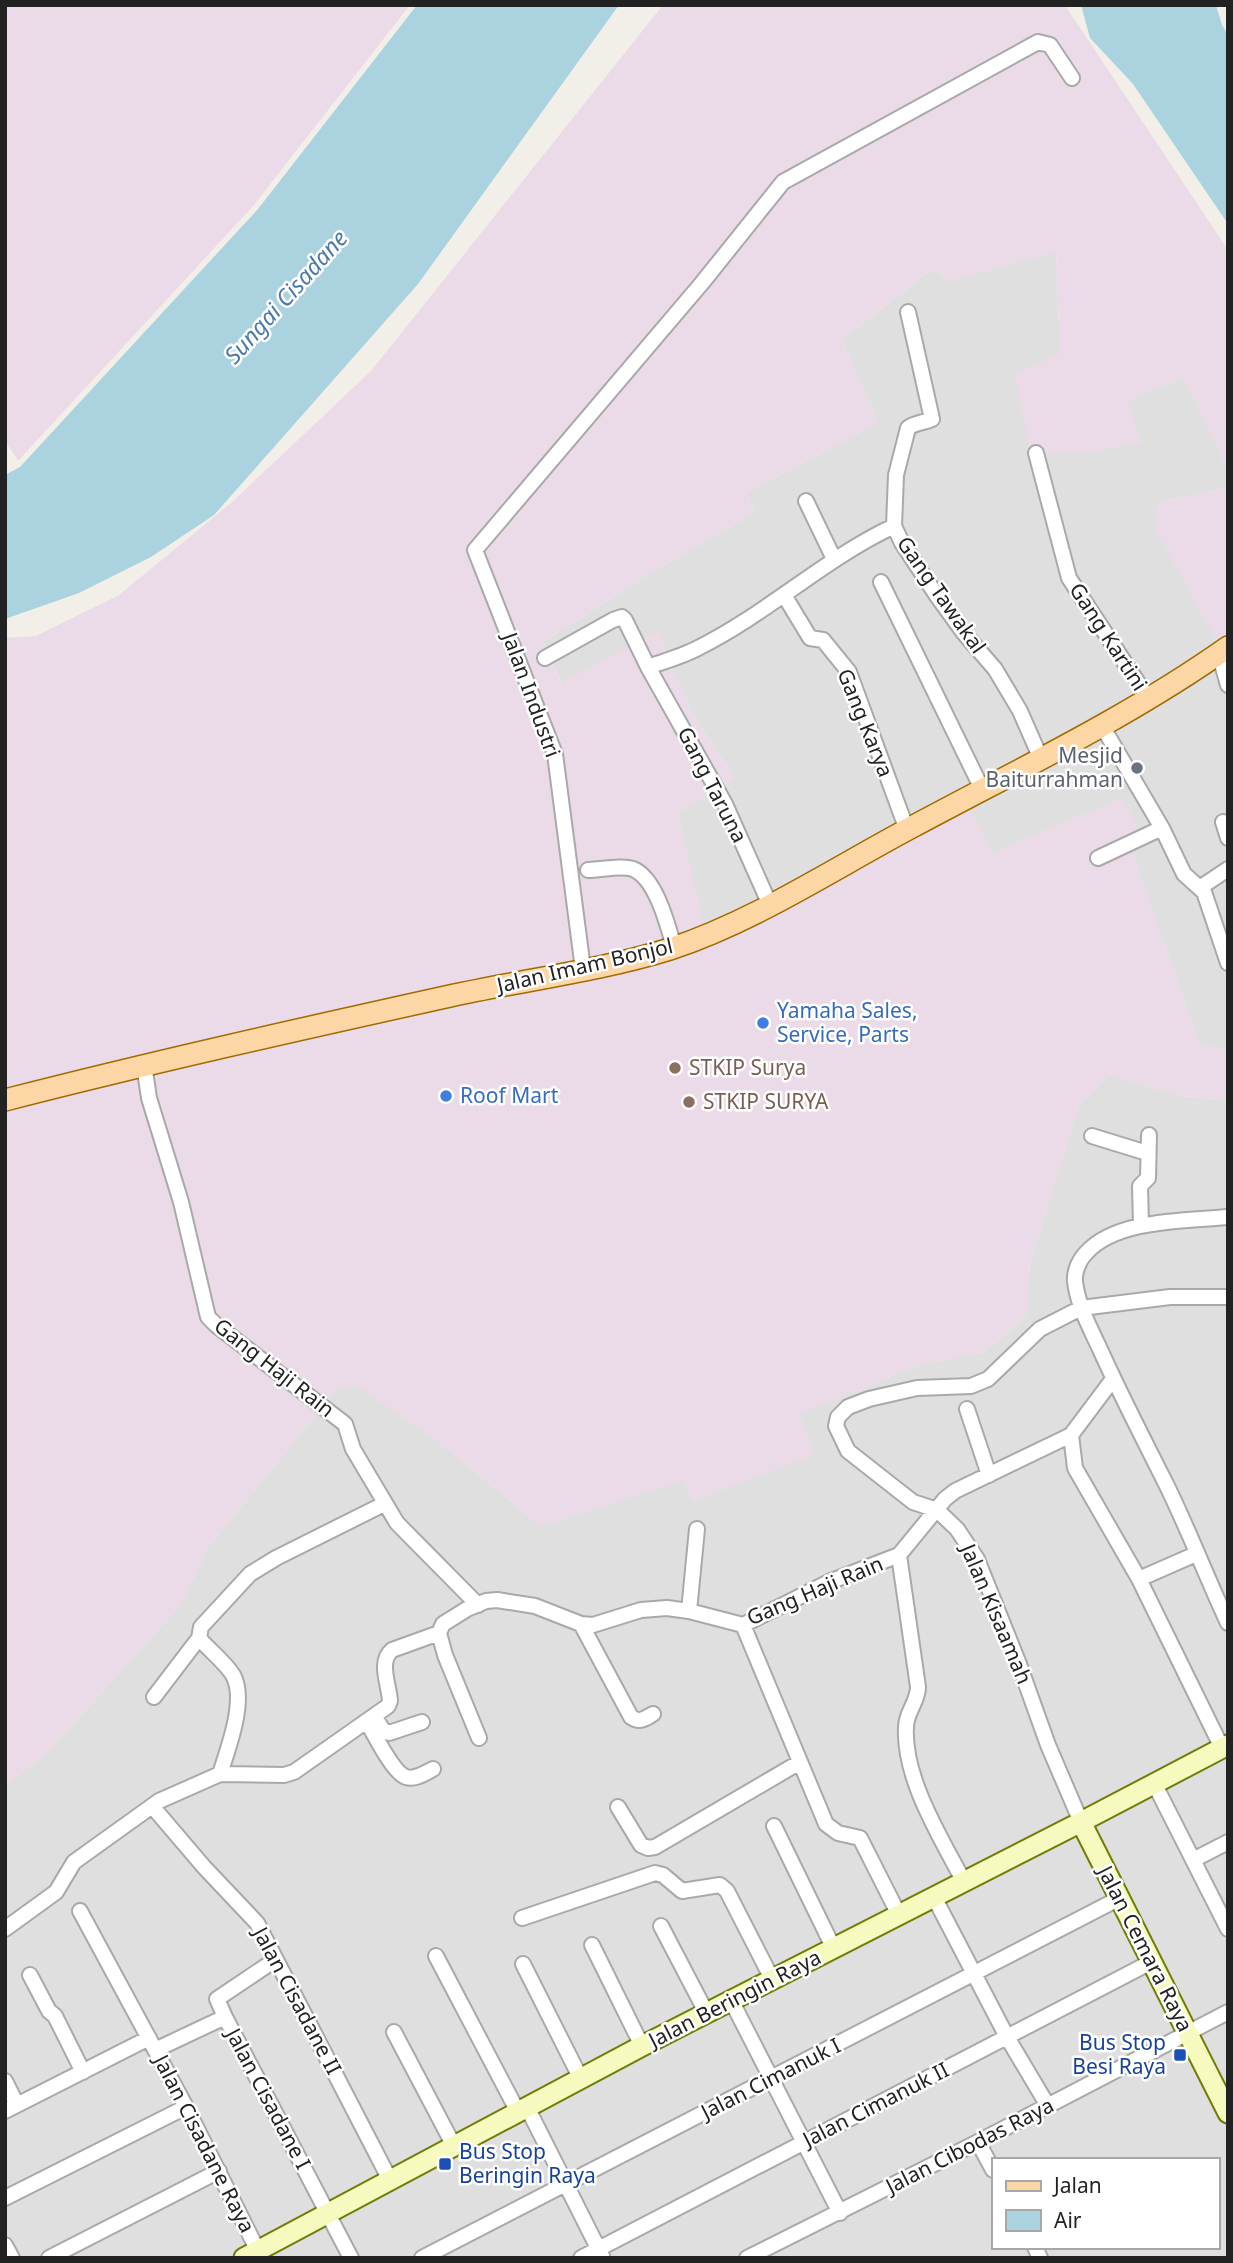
<svg xmlns="http://www.w3.org/2000/svg" width="1233" height="2263" font-family="'Noto Sans',sans-serif">
<rect width="100%" height="100%" fill="#f2efe9"/>
<path fill="#e0dfdf" fill-rule="evenodd" d="M1056,251L1060,354L1140,442L1127,400L1185,377L1228,470V488L1158,502L1217,641L1228,633V1052L1199,1044L1133,854L1122,799L992,853L969,809L707,940L677,813L735,778L691,712L658,633L562,684L543,642L659,568L755,512L746,493L878,423L842,340L933,268L950,281Z
M1109,1075L1181,1096L1228,1100V2258H5V1785L46,1754L180,1605L209,1546L336,1390L357,1385L433,1437L541,1526L684,1479L693,1501L813,1454L798,1414L919,1365L984,1352L1026,1317L1030,1264L1078,1106ZM993,2160H1217V2247H993Z"/>
<path fill="#ebdbe8" d="M5,5H410L254,205L18,461L5,440Z
M663,5H1065L1228,250V470L1185,377L1127,400L1141,442L1087,453H1031L1015,374L1060,354L1056,252L950,281L933,268L842,340L878,423L746,493L755,512L659,568L543,642L561,683L658,632L691,712L735,778L677,813L708,940L969,808L992,853L1122,799L1145,839L1133,854L1199,1044L1228,1052V1100L1181,1096L1109,1075L1078,1106L1030,1264L1026,1317L984,1352L919,1365L799,1414L814,1455L693,1501L684,1480L541,1526L433,1437L357,1386L336,1390L209,1546L180,1605L46,1754L5,1785V638L36,636L119,595L231,503L371,371Z
M1228,488V633L1217,641L1156,530L1158,502Z"/>
<path fill="#aad3df" d="M417,5H619L418,284L214,515L151,557L79,593L5,619V475L20,467L258,209Z
M1081,5H1216L1222,25L1228,35V224L1133,84L1090,38Z"/>
<g fill="none" stroke-linecap="round" stroke-linejoin="round">
<g stroke="#a9a9a9" stroke-width="18">
<path id="street" d="M908,312L932,419C924,423 916,422 908,428L896,475L894,526L902,543L937,596L963,632L995,669L1020,711L1041,759
M1036,453L1069,578L1148,698
M806,501L834,559
M881,582L982,789
M784,595L810,638L823,640L849,672L907,830
M1219,653L1228,685
M545,658L613,620L622,617L625,620L648,667L725,804L770,905
M648,667C665,661 683,656 698,648C768,613 824,559 894,526
M1101,724L1162,828L1184,874L1204,892L1228,963
M1223,822L1228,838
M1098,858L1162,828
M588,870C601,870 621,865 633,869C656,878 668,926 674,947
M1201,887L1228,869
M583,969L555,754L475,550L702,283L783,182L1038,42L1050,45L1072,78
M144,1064L149,1098L181,1202L208,1317L216,1325L345,1424L353,1449L397,1523L478,1605
M1092,1136L1147,1153
M1228,1217C1186,1221 1116,1219 1086,1253C1079,1260 1074,1272 1075,1282C1078,1305 1089,1326 1099,1347C1120,1394 1144,1440 1167,1486C1189,1531 1207,1578 1228,1623
M1141,1226L1140,1186L1148,1178L1149,1135
M1113,1379L1071,1435L1075,1468L1139,1579L1222,1748
M967,1409L989,1475
M899,1555L918,1687C918,1702 906,1712 906,1727C903,1778 941,1838 964,1882
M1139,1579L1196,1554
M689,1611L697,1529
M581,1624L631,1717C640,1723 644,1719 653,1714
M743,1625L826,1824L838,1833L860,1838L899,1915
M154,1697L199,1638
M374,1716L383,1730L389,1733L422,1722
M367,1722C375,1735 393,1773 406,1777C415,1780 425,1773 433,1769
M479,1738L445,1655L439,1633L443,1624L467,1609L486,1601L497,1600L535,1606L581,1624L593,1625L641,1610L667,1608L689,1611L743,1625L829,1582L899,1555L945,1499L955,1491L1071,1435
M220,1774C228,1748 247,1700 233,1675C224,1661 210,1651 199,1638L201,1627L250,1574L276,1558L384,1504
M1154,1783L1228,1929
M152,1806L204,1867L257,1923L390,2180
M618,1807L641,1845L648,1848L655,1847L800,1762
M1081,1822L1048,1745L1019,1664L977,1559L957,1529L937,1510L913,1502L848,1451L836,1426L838,1417L848,1407L869,1399L917,1388L971,1386L988,1379L1040,1329L1081,1308L1170,1297H1228
M774,1826L834,1949
M1193,1860L1228,1842
M934,1897L1007,2037L1048,2106
M80,1911L186,2107L261,2257
M522,1918L655,1873L663,1875L682,1891L720,1885L727,1891L772,1979
M661,1926L707,2014
M5,1929L56,1892L74,1862L159,1801L220,1774L284,1775L294,1772L388,1706L390,1701C389,1684 378,1662 392,1650L439,1633
M592,1945L642,2046
M436,1956L518,2112
M523,1964L581,2079
M30,1975L49,2011L55,2016L83,2072
M731,2000L840,2213
M225,2017L217,1999L275,1960
M394,2032L454,2146
M155,2050L225,2017L351,2258
M5,2081L17,2105
M527,2107L602,2256
M5,2111L149,2038
M978,2142L993,2170
M5,2198L186,2107
M5,2245L12,2258
M1035,2247L1040,2258
M49,2258L219,2171
M422,2258L1120,1898
M581,2258L1153,1961
M747,2258L978,2142L1228,2012"/>
</g>
<g stroke="#707d05" stroke-width="23">
<path id="secondary" d="M1081,1822L1228,2113
M244,2258L642,2046L1081,1822L1228,1745"/>
</g>
<g stroke="#a06b00" stroke-width="24">
<path id="primary" d="M5,1100C153,1062 301,1029 450,996C523,980 599,971 670,949C755,921 833,869 912,827C1018,770 1129,717 1228,647"/>
</g>
<use href="#street" stroke="#fff" stroke-width="14"/>
<use href="#secondary" stroke="#f7fabf" stroke-width="19"/>
<use href="#primary" stroke="#fcd6a4" stroke-width="21"/>
</g>
<circle fill="#6b7280" stroke="#fff" stroke-width="2.5" cx="1137" cy="768" r="7"/>
<g fill="#3f7fe0" stroke="#fff" stroke-width="2.5">
<circle cx="763" cy="1023" r="7"/>
<circle cx="446" cy="1096" r="7"/>
</g>
<g fill="#8d6e63" stroke="#fff" stroke-width="2.5">
<circle cx="675" cy="1068" r="7"/>
<circle cx="689" cy="1102" r="7"/>
</g>
<g fill="#1a4fb4" stroke="#fff" stroke-width="2.5">
<rect x="1173" y="2048" width="14" height="14" rx="3.5"/>
<rect x="438" y="2157" width="14" height="14" rx="3.5"/>
</g>
<g text-anchor="middle" stroke-width="5" stroke-linejoin="round" paint-order="stroke">
<g font-size="21" fill="#222" stroke="#fff">
<text transform="translate(941 595) rotate(55)" y="7">Gang Tawakal</text>
<text transform="translate(1108 637) rotate(57)" y="7">Gang Kartini</text>
<text transform="translate(531 695) rotate(70)" y="7">Jalan Industri</text>
<text transform="translate(865 723) rotate(68)" y="7">Gang Karya</text>
<text transform="translate(712 785) rotate(63)" y="7">Gang Taruna</text>
<text transform="translate(585 966) rotate(-13)" y="7">Jalan Imam Bonjol</text>
<text transform="translate(274 1368) rotate(38)" y="7">Gang Haji Rain</text>
<text transform="translate(815 1591) rotate(-23)" y="7">Gang Haji Rain</text>
<text transform="translate(996 1614) rotate(67)" y="7">Jalan Kisaamah</text>
<text transform="translate(1145 1949) rotate(63)" y="7">Jalan Cemara Raya</text>
<text transform="translate(735 1999) rotate(-27)" y="7">Jalan Beringin Raya</text>
<text transform="translate(297 2001) rotate(62)" y="7">Jalan Cisadane II</text>
<text transform="translate(771 2079) rotate(-27)" y="7">Jalan Cimanuk I</text>
<text transform="translate(268 2099) rotate(62)" y="7">Jalan Cisadane I</text>
<text transform="translate(876 2105) rotate(-27)" y="7">Jalan Cimanuk II</text>
<text transform="translate(204 2144) rotate(63)" y="7">Jalan Cisadane Raya</text>
<text transform="translate(970 2146) rotate(-27)" y="7">Jalan Cibodas Raya</text>
</g>
<g font-size="21" fill="#5b616d" stroke="#fff" text-anchor="end">
<text x="1123" y="763">Mesjid<tspan x="1123" dy="24">Baiturrahman</tspan></text>
</g>
<g font-size="21" fill="#366cbe" stroke="#fff" text-anchor="start">
<text x="777" y="1018">Yamaha Sales,<tspan x="777" dy="24">Service, Parts</tspan></text>
<text x="460" y="1103">Roof Mart</text>
</g>
<g font-size="21" fill="#785e54" stroke="#fff" text-anchor="start">
<text x="689" y="1075">STKIP Surya</text>
<text x="703" y="1109">STKIP SURYA</text>
</g>
<g font-size="21" fill="#164399" stroke="#fff" text-anchor="end">
<text x="1166" y="2050">Bus Stop<tspan x="1166" dy="24">Besi Raya</tspan></text>
<text x="459" y="2159" text-anchor="start">Bus Stop<tspan x="459" dy="24">Beringin Raya</tspan></text>
</g>
<g font-size="23" font-style="italic" fill="#4a7aab" stroke="#fff">
<text transform="translate(286 297) rotate(-48)" y="8">Sungai Cisadane</text>
</g>
</g>
<rect width="1233" height="2263" fill="none" stroke="#222222" stroke-width="14"/>
<rect x="992" y="2158" width="228" height="91" fill="#ffffff" stroke="#a7a7a7" stroke-width="2"/>
<rect x="1006" y="2181" width="35" height="10" fill="#fcd6a4" stroke="#a7a7a7" stroke-width="2"/>
<text x="1054" y="2193" font-size="21" fill="#222222">Jalan</text>
<rect x="1006" y="2210" width="35" height="21" fill="#aad3df" stroke="#a7a7a7" stroke-width="2"/>
<text x="1054" y="2228" font-size="21" fill="#222222">Air</text>
</svg>
